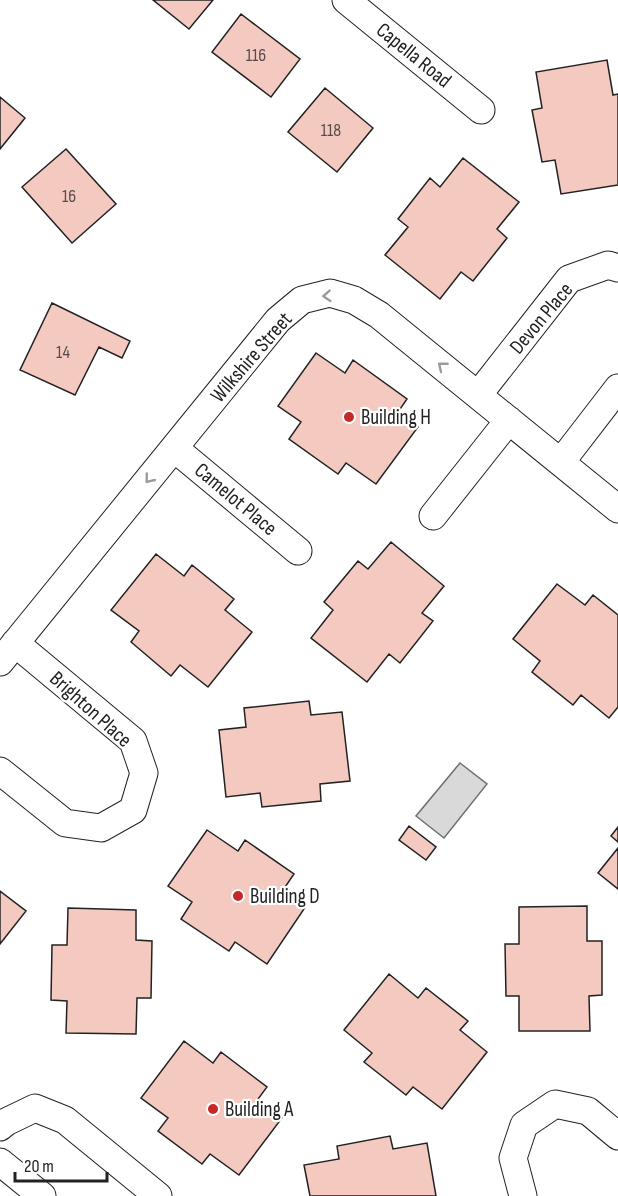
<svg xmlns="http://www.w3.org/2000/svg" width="618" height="1196" font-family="'Sofia Sans Condensed',sans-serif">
<rect width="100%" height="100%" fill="#fff"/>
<path fill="#d9d9d9" stroke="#6f6f6f" stroke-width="1.5" d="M460,763L487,784L444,838L416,816Z"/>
<path fill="#f3c9c0" stroke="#222" stroke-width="1.5" d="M153,0H213L189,29Z
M241,14L300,59L271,97L212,52Z
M607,60L613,95L618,94V185L561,194L555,160L542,162L532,110L542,108L536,72Z
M325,88L373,128L337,172L288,132Z
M0,97L25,118L0,149Z
M66,149L116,204L72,243L22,187Z
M463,158L519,202L497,229L507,238L473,281L461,272L440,299L385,255L408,227L398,219L430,178L440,187Z
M52,303L130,341L122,358L99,347L75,395L20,370Z
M316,353L345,373L353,360L407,399L398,412L418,427L376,484L346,463L338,474L289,439L301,422L278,406Z
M391,542L444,586L422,613L433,621L400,663L389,654L367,682L311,638L333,610L324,602L358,561L368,569Z
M156,554L184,576L192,565L234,599L225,610L252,632L208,687L180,665L171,676L131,642L139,631L111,610Z
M557,584L585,605L593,595L618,615V707L609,718L581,695L573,705L532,672L540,661L513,639Z
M309,701L311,715L342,712L350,781L320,784L321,801L262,807L260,793L226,797L219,730L246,727L244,708Z
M409,826L436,847L426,860L399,840Z
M618,827V842L611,836Z
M207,830L238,851L245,840L294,874L283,890L306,906L267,964L235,942L229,951L181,919L192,902L168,886Z
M618,848V889L598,873Z
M0,891L26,911L0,944Z
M587,906V941H602V995L589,996L590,1031H519V996H506L505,944H519V907Z
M68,908L136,910V940L152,941L151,998H137L136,1034L66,1033L67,1001L51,1000L52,945H67Z
M389,974L418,998L426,988L468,1021L460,1030L487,1052L442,1109L413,1087L406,1095L364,1062L372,1053L344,1030Z
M184,1041L213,1063L221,1052L267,1087L258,1099L282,1118L239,1175L210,1154L202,1164L158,1131L168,1118L141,1098Z
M390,1136L393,1149L427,1143L436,1196H310L304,1165L339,1159L337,1146Z"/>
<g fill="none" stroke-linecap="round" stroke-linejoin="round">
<g stroke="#222" stroke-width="29">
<path id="street" d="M346,0L481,110
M478,395L569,279L608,265L618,268
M174,448L298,551
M561,462L618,388
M433,516L509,420
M0,662L278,320L302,300L330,293L354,300L379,315L618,509
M0,771L65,823L101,828L133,810L144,773L133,741L15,643
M0,1127L6,1122L35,1108L65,1120L158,1196
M0,1162L42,1196
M523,1196L513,1158L524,1125L555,1104L588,1111L618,1136"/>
</g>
<use href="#street" stroke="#fff" stroke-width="27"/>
</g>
<defs><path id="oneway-chevron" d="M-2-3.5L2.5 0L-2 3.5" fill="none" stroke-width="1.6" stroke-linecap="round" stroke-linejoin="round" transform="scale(1.5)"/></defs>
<g stroke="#9c9c9c">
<use href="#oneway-chevron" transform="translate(327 296) rotate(176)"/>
<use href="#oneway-chevron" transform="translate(442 366) rotate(-141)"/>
<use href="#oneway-chevron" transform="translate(149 479) rotate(129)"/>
</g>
<g fill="#c62828" stroke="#fff" stroke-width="2">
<circle cx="349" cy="417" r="6"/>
<circle cx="238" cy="896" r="6"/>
<circle cx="213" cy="1109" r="6"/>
</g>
<g text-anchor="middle" stroke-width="4.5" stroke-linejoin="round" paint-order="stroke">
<g font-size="18" fill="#564c4a">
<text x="256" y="61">116</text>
<text x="331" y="136">118</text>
<text x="69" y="202">16</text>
<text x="63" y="358">14</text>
</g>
<g font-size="21" fill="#222" stroke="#fff">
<text transform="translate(414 55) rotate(39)" y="7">Capella Road</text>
<text transform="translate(541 318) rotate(-50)" y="7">Devon Place</text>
<text transform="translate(251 357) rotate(-49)" y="7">Wilkshire Street</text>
<text transform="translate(236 499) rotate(40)" y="7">Camelot Place</text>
<text transform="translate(91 709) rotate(42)" y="7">Brighton Place</text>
</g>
<g font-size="21" fill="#222" stroke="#fff" text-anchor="start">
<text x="361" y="424">Building H</text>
<text x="250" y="903">Building D</text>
<text x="225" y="1116">Building A</text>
</g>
</g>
<path d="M15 1172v9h92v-9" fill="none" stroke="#222222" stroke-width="3"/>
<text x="24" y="1172" font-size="18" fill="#222222" stroke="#ffffff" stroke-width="4.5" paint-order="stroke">20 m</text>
</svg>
